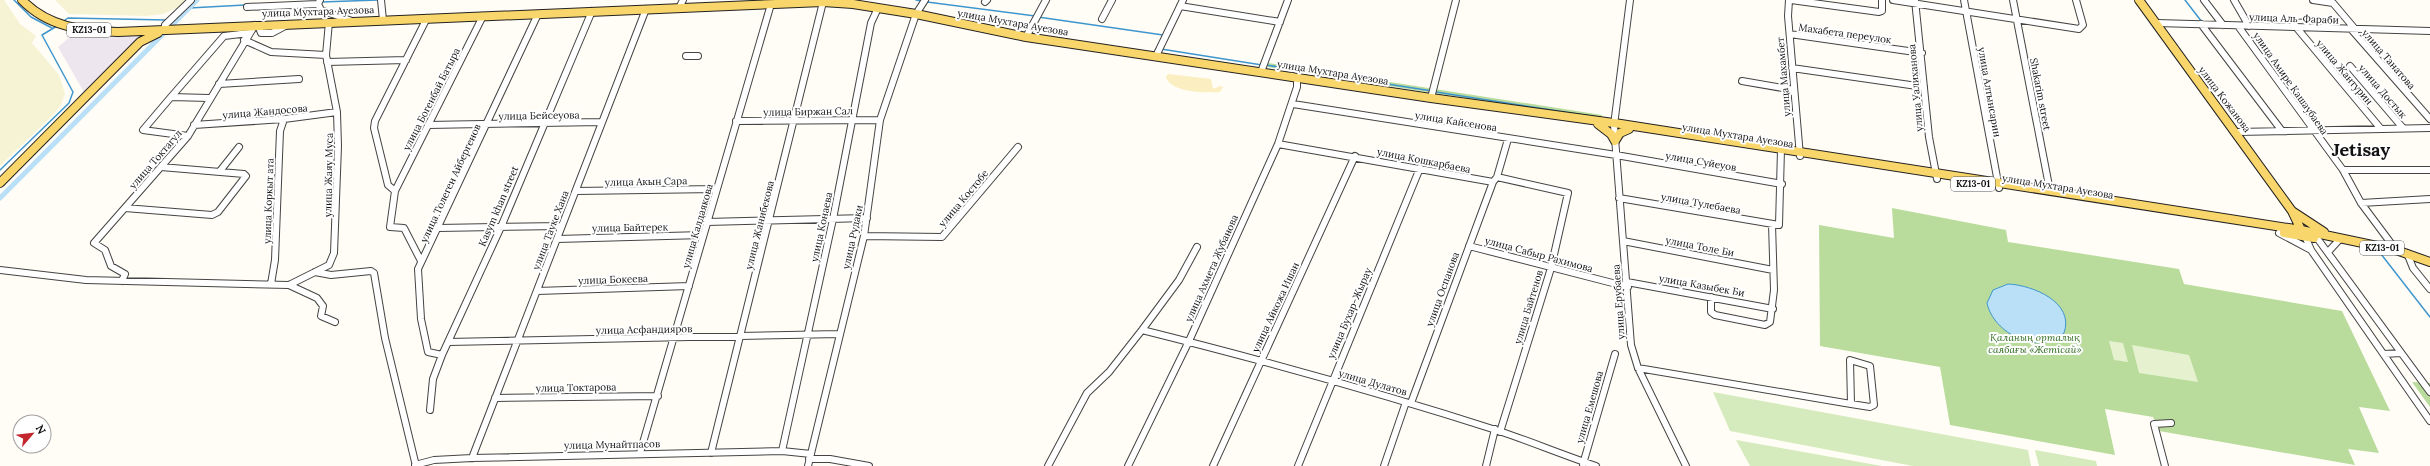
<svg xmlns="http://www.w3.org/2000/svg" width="2430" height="466" font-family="Lora,serif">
<rect width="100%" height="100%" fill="#fffdf5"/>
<path fill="#eee6ef" d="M78,30L96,34L142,36L85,94L58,47Z"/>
<path fill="#f6f3d4" d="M0,0H4L20,24L36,36L32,43L59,75L65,94L61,105L53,115L0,166Z
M55,0H187L179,7L163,14L146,16L69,14Z"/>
<path fill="#d5ebbd" d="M1713,392L2028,450L2031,466H1913L1730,431Z
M1736,440L1882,466H1750Z
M2035,450L2096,461L2097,466H2039Z"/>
<path fill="#b9dc9c" d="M1268,63L1602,115L1601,119L1267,67Z
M1892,208L2006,230L2008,242L2179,269L2184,284L2342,311L2390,411L2359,407L2379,453L2348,449L2355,465L2159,431L2153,417L2105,409L2115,455L1950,425L1940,367L1820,346L1819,225L1894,238Z
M2412,382L2430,383V407Z"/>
<path fill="#fbeec1" d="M1168,74L1211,79L1213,89L1220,86L1223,87L1220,92C1206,93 1171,93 1166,77Z"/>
<path fill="#e6f2cf" d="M2109,341L2123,343L2128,362L2114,360Z
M2132,345L2189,355L2198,382L2139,373Z"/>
<path fill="#b9e0f7" stroke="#3f96cf" d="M2008,284C2032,285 2075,302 2064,333C2039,357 1993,333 1987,303L1993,290Z"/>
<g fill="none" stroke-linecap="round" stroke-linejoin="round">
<path stroke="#3f96cf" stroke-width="1.5" d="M14,0L31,17L52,28
M916,0L921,1
M2185,0L2202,22
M321,2L378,0
M927,2L1035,16
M189,8L245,5
M1038,17L1163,35
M65,20L68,18L167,20
M1161,49L1262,65
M1266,65L1432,91
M1436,92L1597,117
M0,170L69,103L73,92L42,35L57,26
M2381,254L2430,317"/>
<path stroke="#b9e0f7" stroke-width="5" d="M0,198L197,0"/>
<g stroke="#444" stroke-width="8">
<path id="minor" d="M320,0L318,4L321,10L352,21
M381,0L383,20
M1630,0L1614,125L1631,345L1638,368L1686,466
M1789,0L1788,16L1800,156
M1791,0L1879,12L1882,11V0
M1893,0L2079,29L2083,25L2076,0
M1915,0L1929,137L1937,179
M1964,0L1999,188
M2013,0L2050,191
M2204,0L2223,25
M2234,0L2249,26
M2313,0L2333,3L2355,29
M985,2L987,0
M1180,6L1280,22
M247,7L318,4
M679,8L683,0
M1102,19L1112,0
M2157,23L2430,31
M2201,24L2282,131
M258,25L261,33H272L287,25
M2238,26L2343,170L2361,203L2396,250
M2296,27L2381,129
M2351,29L2430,119
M164,31L165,25L191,0
M1790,34L1922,53
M1026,37L1046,0
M244,40L271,52L326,55
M686,56H698
M1156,56L1183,0
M327,62L406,60
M2350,66L2403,128
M1792,68L1924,87
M1261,72L1288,0
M1742,81L1794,90
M219,84L299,79
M171,97L143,130L188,136
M209,98L171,97L224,36L249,33
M1431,98L1456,0
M1293,104L1616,155L1782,184
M736,121L880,120
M194,125L284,119L337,112
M428,125L602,122
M2237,132L2430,128
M1278,144L1493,182L1497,177L1568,193L1551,268L1500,432
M2343,170H2430
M220,171L239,147
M1497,177L1508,139
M395,191L388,185L374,128L375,121L427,18
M576,191L716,189
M1619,198L1779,225L1781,149
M2361,203L2430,199
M125,208L212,215L218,212L246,176L244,174L161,167
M707,222L867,218
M438,228L561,226
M2279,233L2311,250
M864,236L942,237L1018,147
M2305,236L2311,250L2430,421
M2317,238L2430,392
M557,239L703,235
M1623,241L1773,270
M1469,246L1628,287
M2328,252L2339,240
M2407,253L2413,268L2430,289
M421,261L404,228L390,227L395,191L483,16
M0,270L86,280L289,285L329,265L334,253L338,146L337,112L326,55L329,22
M315,272L331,275L371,271L374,273L385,338L416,466
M122,281L125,274L111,266L105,250L94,243L188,136L255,25
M1627,282L1773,309
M271,284L275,260L280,131L284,119
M289,285L317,298L323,306L321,316L335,322
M537,291L689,286
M1711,297V312L1715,315L1765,325L1770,322L1774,290L1772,224
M1142,330C1262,360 1381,393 1499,431C1532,442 1563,455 1596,466
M448,342L840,334
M2384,354L2401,353
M442,355L428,352L421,319L418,269L538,14
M1850,360L1870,366L1874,405L1870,407L1851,404Z
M1638,368L1851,404
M495,398L658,396
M1411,403L1493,182
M430,410L433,379L442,355L501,227L592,11
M782,451L833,219L871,23L878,8
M640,453L771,4
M711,453L823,2
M472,458L646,9
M809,459H830L869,466
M1583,464L1615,354
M415,465L434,460L472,458L782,451L811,454
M808,466L864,236L880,120L916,14L925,0
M1048,466L1087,393L1109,372L1142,330L1179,280L1197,247
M1128,466L1189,341L1278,144L1297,87V80L1292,76
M1213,466L1355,156
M1298,466L1420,168
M1384,466L1406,402
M1486,466L1495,429
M2165,466L2154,424L2171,423"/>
</g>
<g stroke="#222" stroke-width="10">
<path id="major" d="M22,0C48,27 82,31 118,32L823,2L853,4L916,14L1026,37L1431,98L1621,124L2301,230L2396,250L2430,262
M2139,0L2292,211L2324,232
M1598,124L1611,134L1615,141L1620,133L1629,129
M0,183L140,42L158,33
M2292,211L2303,234
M2284,233L2314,238"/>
</g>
<use href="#minor" stroke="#fff" stroke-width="6"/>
<use href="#major" stroke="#f9d66b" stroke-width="8"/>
</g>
<g text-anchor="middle" stroke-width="4" stroke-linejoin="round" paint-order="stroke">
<g fill="#fff" stroke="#585858" stroke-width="1">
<rect x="67" y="23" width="44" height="14" rx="3"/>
<rect x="1951" y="177" width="44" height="14" rx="3"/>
<rect x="2360" y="241" width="44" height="14" rx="3"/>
</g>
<g font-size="9" font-weight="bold" fill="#111">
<text x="89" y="33">KZ13-01</text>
<text x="1973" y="187">KZ13-01</text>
<text x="2382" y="251">KZ13-01</text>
</g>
<g font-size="10" fill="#111" stroke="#fff">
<text transform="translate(318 11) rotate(-2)" y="4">улица Мухтара Ауезова</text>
<text transform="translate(2294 18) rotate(2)" y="4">улица Аль-Фараби</text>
<text transform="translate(1013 22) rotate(10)" y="4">улица Мухтара Ауезова</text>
<text transform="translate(1845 33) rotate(8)" y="4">Махабета переулок</text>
<text transform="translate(2389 59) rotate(49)" y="4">улица Танатова</text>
<text transform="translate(1333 72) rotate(9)" y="4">улица Мухтара Ауезова</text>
<text transform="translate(2345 72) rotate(50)" y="4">улица Жантурин</text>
<text transform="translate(1783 77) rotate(-95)" y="4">улица Махамбет</text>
<text transform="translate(2291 83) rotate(55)" y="4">улица Амире Кашаубаева</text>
<text transform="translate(1915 88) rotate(-95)" y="4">улица Уалиханова</text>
<text transform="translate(2383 91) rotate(49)" y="4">улица Достык</text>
<text transform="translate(1990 92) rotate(80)" y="4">улица Алтынсарин</text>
<text transform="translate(2041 94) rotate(79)" y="4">Shakarim street</text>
<text transform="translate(431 99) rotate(-63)" y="4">улица Богенбай Батыра</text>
<text transform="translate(2225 99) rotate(53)" y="4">улица Кожанова</text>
<text transform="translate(265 111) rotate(-5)" y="4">улица Жандосова</text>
<text transform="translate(808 111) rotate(-1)" y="4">улица Биржан Сал</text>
<text transform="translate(539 115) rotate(-1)" y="4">улица Бейсеуова</text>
<text transform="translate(1456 121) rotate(9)" y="4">улица Кайсенова</text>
<text transform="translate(1738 135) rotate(9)" y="4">улица Мухтара Ауезова</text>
<text transform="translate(155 159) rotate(-49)" y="4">улица Токтагул</text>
<text transform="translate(1424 160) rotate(11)" y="4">улица Кошкарбаева</text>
<text transform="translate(1701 161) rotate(10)" y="4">улица Суйеуов</text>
<text transform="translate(328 175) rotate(-89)" y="4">улица Жаяу Муса</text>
<text transform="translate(646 181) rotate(-1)" y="4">улица Акын Сара</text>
<text transform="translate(450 183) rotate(-65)" y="4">улица Толеген Айбергенов</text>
<text transform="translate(2058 186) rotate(9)" y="4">улица Мухтара Ауезова</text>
<text transform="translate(963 198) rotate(-50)" y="4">улица Костобе</text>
<text transform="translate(268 201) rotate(-88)" y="4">улица Коркыт ата</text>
<text transform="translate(1701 203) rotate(10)" y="4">улица Тулебаева</text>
<text transform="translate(498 206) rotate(-67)" y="4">Kasym khan street</text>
<text transform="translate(759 225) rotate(-76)" y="4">улица Жанибекова</text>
<text transform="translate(697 226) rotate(-74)" y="4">улица Калдаякова</text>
<text transform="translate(630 227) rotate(-1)" y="4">улица Байтерек</text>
<text transform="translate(821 227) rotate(-78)" y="4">улица Конаева</text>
<text transform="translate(550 230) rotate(-69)" y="4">улица Тауке Хана</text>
<text transform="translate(852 237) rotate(-78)" y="4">улица Рудаки</text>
<text transform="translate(1700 246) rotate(11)" y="4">улица Толе Би</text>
<text transform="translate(1539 254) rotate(15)" y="4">улица Сабыр Рахимова</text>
<text transform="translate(1211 268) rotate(-66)" y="4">улица Ахмета Жубанова</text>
<text transform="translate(613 279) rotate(-2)" y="4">улица Бокеева</text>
<text transform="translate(1702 285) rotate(10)" y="4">улица Казыбек Би</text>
<text transform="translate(1442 289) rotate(-70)" y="4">улица Оспанова</text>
<text transform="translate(1618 302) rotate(-94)" y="4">улица Ерубаева</text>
<text transform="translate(1275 307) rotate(-65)" y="4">улица Айкожа Ишан</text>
<text transform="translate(1528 307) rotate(-73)" y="4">улица Байтенов</text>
<text transform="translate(1349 313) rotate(-67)" y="4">улица Бухар-Жырау</text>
<text transform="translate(644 329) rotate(-1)" y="4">улица Асфандияров</text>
<text transform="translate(1373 382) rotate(16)" y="4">улица Дулатов</text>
<text transform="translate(576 387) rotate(-1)" y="4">улица Токтарова</text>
<text transform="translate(1589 407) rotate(-74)" y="4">улица Емешова</text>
<text transform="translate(612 444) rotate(-1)" y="4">улица Мунайтпасов</text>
</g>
<g font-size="10" font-style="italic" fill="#2f6b1f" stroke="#fff">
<text x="2035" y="341">Қаланың орталық<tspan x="2035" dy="12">саябағы «Жетісай»</tspan></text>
</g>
<g font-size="18" font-weight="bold" fill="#111" stroke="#fff">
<text x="2361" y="156">Jetisay</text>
</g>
</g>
<g transform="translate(32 434) rotate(62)"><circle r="19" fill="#ffffff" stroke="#a0a0a0"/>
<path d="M0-3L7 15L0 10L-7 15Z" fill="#c4262e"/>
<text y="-6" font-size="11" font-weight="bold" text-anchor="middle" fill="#111111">N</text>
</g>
</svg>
